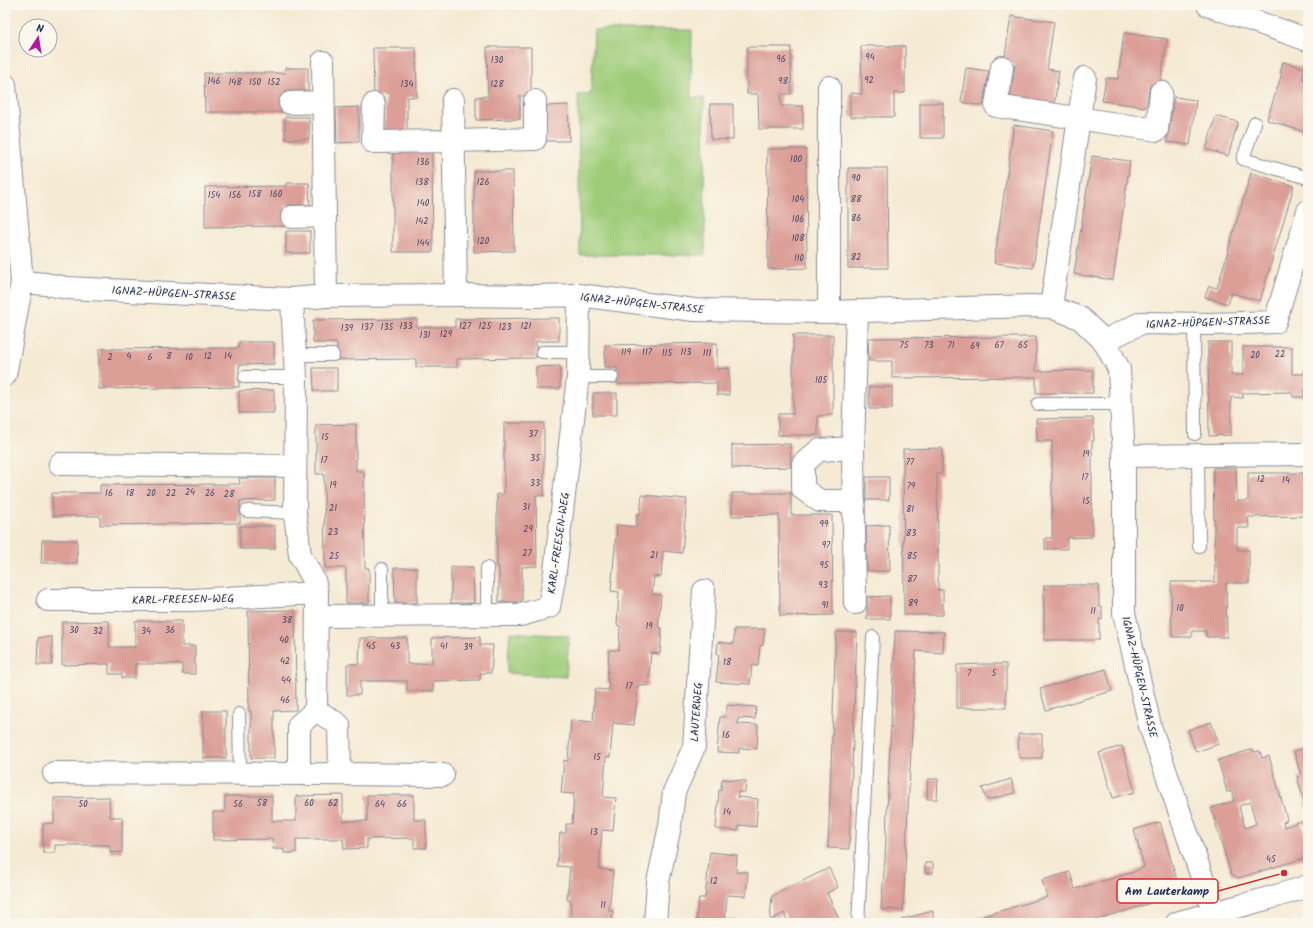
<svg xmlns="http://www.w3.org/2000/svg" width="1313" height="928" font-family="Kalam,sans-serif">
<rect width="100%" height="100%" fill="#fbf7ec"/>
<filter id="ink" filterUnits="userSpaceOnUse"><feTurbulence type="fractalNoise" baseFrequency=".025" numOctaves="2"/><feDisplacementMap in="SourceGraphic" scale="8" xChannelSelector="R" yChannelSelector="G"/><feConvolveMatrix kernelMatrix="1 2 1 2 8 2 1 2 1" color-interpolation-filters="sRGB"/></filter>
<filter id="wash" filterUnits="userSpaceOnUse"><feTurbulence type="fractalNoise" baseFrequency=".012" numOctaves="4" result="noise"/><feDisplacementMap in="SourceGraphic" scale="16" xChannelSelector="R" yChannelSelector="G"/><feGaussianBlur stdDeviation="0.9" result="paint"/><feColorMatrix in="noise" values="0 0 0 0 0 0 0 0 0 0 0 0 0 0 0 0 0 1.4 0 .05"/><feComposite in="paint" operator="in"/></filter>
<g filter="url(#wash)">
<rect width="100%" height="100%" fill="#f5ead3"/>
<path fill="#9ecc79" stroke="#5c7e6c" d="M594,30H692L691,98H704L705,255H580L578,95L591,94Z
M510,632L569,636L566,677L507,673Z"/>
<g id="blocks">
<path fill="#db9f97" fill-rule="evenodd" d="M1011,16L1054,22L1047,69L1059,71L1054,106L1010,100L1015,65L1004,63Z
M1124,33L1167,39L1160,86L1150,84L1146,107L1102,101L1106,78L1118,79Z
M861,46H905V93H894V117H850V93L862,94Z
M487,47H531V96H520V119L476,120V97L488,96Z
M747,47H791V94H781V106H803V129H759L758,94H747Z
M373,48H416L417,97H407V133H385V97H374Z
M1283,62L1305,68L1302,79L1308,81V133L1267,120L1282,73H1280Z
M285,68H308V91H285V112H205L204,73H285Z
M966,68L989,71L983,106L961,102Z
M1174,97L1196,100L1190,145L1167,142Z
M920,103H943V138H920Z
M710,104H733V140L711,139Z
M568,105L569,141H546V106Z
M359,107V142L337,143L336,108Z
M1216,116L1238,122L1228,156L1206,149Z
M285,117H309V139H285Z
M1014,125L1053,131L1033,268L994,263Z
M767,149H806L807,268L768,269Z
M393,152H432L433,252H393Z
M1092,156L1130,161L1113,280L1074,274Z
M848,168H887L888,268H848Z
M474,171H513L514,251L474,252Z
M1251,173L1294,186L1260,301L1231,293L1228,304L1205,297L1209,286L1217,288Z
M286,183H309L310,205H286V226L205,227V187L286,186Z
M286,231H310V253H286Z
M559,318V341H536V358L457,359V367H416V359L337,360V343H313V320L417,319V327H455V319Z
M793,335H833V415L818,416V435H778V414H793Z
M1036,337V371L1093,370V393H1036V377L892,378V361H869L868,338Z
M239,342H274V364L239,365V387L99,389V349L238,348Z
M1208,342H1231V375H1243V347H1292V374H1304V367H1308V390H1304V397H1293L1292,392L1243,393V398L1231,397V435L1209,436Z
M717,343V369L729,368V395H717V383L617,384V367H605V345Z
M560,366V389H536V367Z
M313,368H337V391H314Z
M869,387H892V409H869Z
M274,390V413H239V391Z
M593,393H617V415H593Z
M1093,418L1094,441H1092V537L1067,538V549H1045V538H1052V441H1037L1036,419Z
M504,423H544V496L536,495L537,566L522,567V602H499V567H497V494H504Z
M356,424V471H364L365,568H369V603H346V568H325L324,474H316V425Z
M790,444L791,467L732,468V445Z
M942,448V473L937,474L938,544V590H943V615H904L903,449Z
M1213,468H1236L1237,501H1248V473H1308V516L1248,517L1249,528H1237V550H1249V583H1226L1227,637H1206V631H1192V637H1172L1171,582H1215Z
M866,477H889V500H866Z
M239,478H275V500L240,501V523L100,525V516H53L52,493H100V485L240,484Z
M732,493H791V515H832L833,615L780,616L779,515L732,516Z
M642,495L687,499L682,553L663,551L661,577L654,576L652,594L661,595L658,627L662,628L660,654L651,653L648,686L638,685L634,725L613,723L610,757H606L603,797L616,798L613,831L602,830L599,869L613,871L609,911H613L612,923H570L571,900H567L570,867L557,866L560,833H566V824H572L574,794L561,793L564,760L568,761L571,720L593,722L595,689L609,690V683L607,682L609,650H619L620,626L617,625L619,592L611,591L617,525L636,527L637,514H640Z
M889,525L890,571H867L866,526Z
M240,526H275V549H240Z
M42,540H77V563H41Z
M451,567H473L474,603H451Z
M394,568H417V603H395Z
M1044,585H1099V606H1102V619H1099V640H1044Z
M890,596V619H867V597Z
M295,610L296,710L274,711V758H251V711H249L248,611Z
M109,621V647H135V621H182V646H195V674H182V664H135V678H122V674H109V664L62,665V622Z
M734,629H765L763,645L760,646L758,666L752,665L750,684L716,682L719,654H717L718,642L734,644Z
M895,631L944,632L943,653L916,651L903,910L881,909L885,859Z
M836,632H857L849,849L828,848Z
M52,637V665H37L38,638Z
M480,637V645H493L491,673H480V680L433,681V691H407V681H360V695H347V664H359L360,638H407V664H420L432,663V638Z
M981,664H1006V708H957V665Z
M1106,669L1112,691L1046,710L1040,689Z
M727,705L756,707L755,719L738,718V724L758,725L757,749L739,748V753L717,752L720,717H726Z
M203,711H226V758H203Z
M1211,722L1219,744L1196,752L1188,730Z
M1018,734H1042V758H1019Z
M1122,746L1135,792L1113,798L1099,753Z
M1308,747V813L1297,777L1301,776L1294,751Z
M1253,749L1254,752L1260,751L1262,758L1269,756L1287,819L1286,821L1283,822L1284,827L1301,821L1308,845V857L1238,878L1231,874L1211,808L1234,801L1232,791L1227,792L1218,760ZM1250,802L1256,824L1245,828L1239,806Z
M722,779L746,781L745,792H738L737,797L758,799L756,827L739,825L738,831L716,829L719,790H721Z
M928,779H938L937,799H927Z
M1011,779L1015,793L987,800L982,788Z
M343,795V821H367V795H414V820H426V848H414V838L367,839V848L344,849L343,839H296V853H284V849H273L272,839L213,840V812H225V796H272V821H296V796Z
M109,797L110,817H122V852L110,853V845H55V853H43V824L54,823V798Z
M1160,822L1181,894L1085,923H960L1047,897L1042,880L1070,872L1075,889L1134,872L1144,867L1134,830Z
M710,852L737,855L736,872H748L746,896L727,895L725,920H714H737V923H698V920H696L699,898H705Z
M925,863H933V873H925Z
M829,868L838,887L827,893L841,923H788L784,913L771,920L770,918L772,896Z
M933,911V923H902V919Z"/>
</g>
</g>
<g filter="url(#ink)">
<use href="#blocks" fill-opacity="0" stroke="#888c98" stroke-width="1"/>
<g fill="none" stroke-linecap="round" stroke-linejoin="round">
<g stroke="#888c98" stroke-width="14">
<path id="service" d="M1255,123L1243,159L1308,178
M1194,324L1195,434
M542,352H579
M295,355H333
M245,377H296
M578,377H612
M1038,404H1121
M1198,456L1199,546
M247,511L295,513
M382,569V616
M487,615V568
M239,714L240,774
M858,923L873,637"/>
</g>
<g stroke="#888c98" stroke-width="24">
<path id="minor" d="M1208,5L1308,40
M323,62L326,296
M1002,67L996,106L1157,130L1161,92
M829,87V312
M453,100L456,295
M290,103L323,102
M374,104L373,142L453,141L535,139V101
M292,217L325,216
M22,282L46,284L67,288L292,299L326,296L456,295L536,296L579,295L694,310L829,312L1032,306L1051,307L1080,318L1104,341L1119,369L1124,456V613L1150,726L1214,912
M292,299L296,377L295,513L300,555L314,580L317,593L316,710L299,725V774
M1051,307L1085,78
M1104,341L1141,323L1210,324L1275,322L1308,211
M853,448L819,450L803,464V489L820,501H854
M1124,456L1308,454
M60,464L295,466
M48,600H192L317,593
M855,603L853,448L857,311
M317,616L521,615L549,607L554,579L578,377L579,295
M316,710L339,725L340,773
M54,773C183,774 313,773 443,775
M655,923L658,882L670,826L674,792L694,747L704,591"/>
</g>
<g stroke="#888c98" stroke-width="24">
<path id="tertiary" d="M1177,923C1220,910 1265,901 1308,886"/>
</g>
<g stroke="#888c98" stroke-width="24">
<path id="secondary" d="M5,85L22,282L5,375"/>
</g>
<use href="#service" stroke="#fff" stroke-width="12"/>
<use href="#minor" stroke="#fff" stroke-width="22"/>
<use href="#tertiary" stroke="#fff" stroke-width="22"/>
<use href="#secondary" stroke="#fff" stroke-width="22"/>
</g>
</g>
<g text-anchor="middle" stroke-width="3" stroke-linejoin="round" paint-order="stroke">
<g font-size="9" fill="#4b4b6c">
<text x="870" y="60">94</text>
<text x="781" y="62">96</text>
<text x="497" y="63">130</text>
<text x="869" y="83">92</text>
<text x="214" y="84">146</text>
<text x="783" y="84">98</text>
<text x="235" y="85">148</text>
<text x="255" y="85">150</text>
<text x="274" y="85">152</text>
<text x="407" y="87">134</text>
<text x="497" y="87">128</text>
<text x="796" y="162">100</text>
<text x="423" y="165">136</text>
<text x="856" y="181">90</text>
<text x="422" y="185">138</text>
<text x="483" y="185">126</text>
<text x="255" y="197">158</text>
<text x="276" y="197">160</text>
<text x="214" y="198">154</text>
<text x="235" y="198">156</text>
<text x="798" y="202">104</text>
<text x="856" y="202">88</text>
<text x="423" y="206">140</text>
<text x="856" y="221">86</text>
<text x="798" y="222">106</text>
<text x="422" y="224">142</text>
<text x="798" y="241">108</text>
<text x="483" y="244">120</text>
<text x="423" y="246">144</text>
<text x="856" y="260">82</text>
<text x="799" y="261">110</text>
<text x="406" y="329">133</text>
<text x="465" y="329">127</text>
<text x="485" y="329">125</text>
<text x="526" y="329">121</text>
<text x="367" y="330">137</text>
<text x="387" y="330">135</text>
<text x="505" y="330">123</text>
<text x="347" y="331">139</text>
<text x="446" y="337">129</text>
<text x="425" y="338">131</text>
<text x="904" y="348">75</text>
<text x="929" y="348">73</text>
<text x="951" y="348">71</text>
<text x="999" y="348">67</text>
<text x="1023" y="348">65</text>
<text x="975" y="349">69</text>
<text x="626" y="355">119</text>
<text x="647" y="355">117</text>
<text x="686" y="355">113</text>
<text x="667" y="356">115</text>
<text x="707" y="356">111</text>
<text x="1280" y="357">22</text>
<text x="1255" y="358">20</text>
<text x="129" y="359">4</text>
<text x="169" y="359">8</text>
<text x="208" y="359">12</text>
<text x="228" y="359">14</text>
<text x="110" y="360">2</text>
<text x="150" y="360">6</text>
<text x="189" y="360">10</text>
<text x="821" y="383">105</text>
<text x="533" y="437">37</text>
<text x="325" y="440">15</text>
<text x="1086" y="457">19</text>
<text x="535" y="461">35</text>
<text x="324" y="463">17</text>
<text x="910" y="465">77</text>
<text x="1085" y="480">17</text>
<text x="1261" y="482">12</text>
<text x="1286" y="483">14</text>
<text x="535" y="486">33</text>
<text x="333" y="488">19</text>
<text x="911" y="489">79</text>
<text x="190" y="495">24</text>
<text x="109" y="496">16</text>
<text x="130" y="496">18</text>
<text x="151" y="496">20</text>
<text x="171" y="496">22</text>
<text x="210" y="496">26</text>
<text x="229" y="497">28</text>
<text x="1086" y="504">15</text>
<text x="526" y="510">31</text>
<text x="333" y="511">21</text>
<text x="910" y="512">81</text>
<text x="824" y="527">99</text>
<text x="528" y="532">29</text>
<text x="333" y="535">23</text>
<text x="911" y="536">83</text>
<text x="826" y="548">97</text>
<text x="527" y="556">27</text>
<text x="654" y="558">21</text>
<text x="334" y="559">25</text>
<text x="912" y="559">85</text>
<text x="824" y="568">95</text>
<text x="912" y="582">87</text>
<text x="823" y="588">93</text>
<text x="913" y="606">89</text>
<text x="825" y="608">91</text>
<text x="1180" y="611">10</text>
<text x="1093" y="614">11</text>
<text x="287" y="623">38</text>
<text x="649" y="629">19</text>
<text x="74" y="633">30</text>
<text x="170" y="633">36</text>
<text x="98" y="634">32</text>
<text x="146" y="634">34</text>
<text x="284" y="643">40</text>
<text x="371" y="649">45</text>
<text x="395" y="649">43</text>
<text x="444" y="649">41</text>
<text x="468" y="650">39</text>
<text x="285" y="664">42</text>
<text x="727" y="665">18</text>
<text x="969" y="676">7</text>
<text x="994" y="676">5</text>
<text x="286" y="683">44</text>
<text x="629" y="689">17</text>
<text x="285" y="703">46</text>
<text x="726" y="738">16</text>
<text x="597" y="760">15</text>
<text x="262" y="806">58</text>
<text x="309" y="806">60</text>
<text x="333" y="806">62</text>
<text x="83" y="807">50</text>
<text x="238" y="807">56</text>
<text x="380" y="807">64</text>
<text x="402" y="807">66</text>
<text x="727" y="815">14</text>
<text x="594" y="835">13</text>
<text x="1271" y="862">45</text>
<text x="714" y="884">12</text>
<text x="603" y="908">11</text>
</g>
<g font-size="11" fill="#1b2f5e" stroke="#fbf7ec">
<text transform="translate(174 293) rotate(3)" y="4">IGNAZ-HÜPGEN-STRASSE</text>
<text transform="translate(642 303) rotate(6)" y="4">IGNAZ-HÜPGEN-STRASSE</text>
<text transform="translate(1208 322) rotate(-2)" y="4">IGNAZ-HÜPGEN-STRASSE</text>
<text transform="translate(558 543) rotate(-82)" y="4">KARL-FREESEN-WEG</text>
<text transform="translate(183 599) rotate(-1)" y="4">KARL-FREESEN-WEG</text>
<text transform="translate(1140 677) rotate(77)" y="4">IGNAZ-HÜPGEN-STRASSE</text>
<text transform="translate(696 712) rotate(-86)" y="4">LAUTERWEG</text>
</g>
</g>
<path fill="none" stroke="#d62828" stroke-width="1.5" d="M1284 873L1218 891"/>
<circle fill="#d62828" stroke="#fbf7ec" stroke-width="1.5" cx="1284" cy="873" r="4"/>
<rect fill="#fbf7ec" stroke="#d62828" stroke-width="1.5" x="1117" y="879" width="101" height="24" rx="4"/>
<g font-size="12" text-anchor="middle" font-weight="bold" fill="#1b2f5e">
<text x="1167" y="895">Am Lauterkamp</text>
</g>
<rect width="1313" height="928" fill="none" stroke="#fbf7ec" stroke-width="20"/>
<g transform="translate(38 38) rotate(12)"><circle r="19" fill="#fbf7ec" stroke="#a1a7b3"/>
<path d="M0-3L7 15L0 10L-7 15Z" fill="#b5179e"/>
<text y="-6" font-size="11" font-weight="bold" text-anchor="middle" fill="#1b2f5e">N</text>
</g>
</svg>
